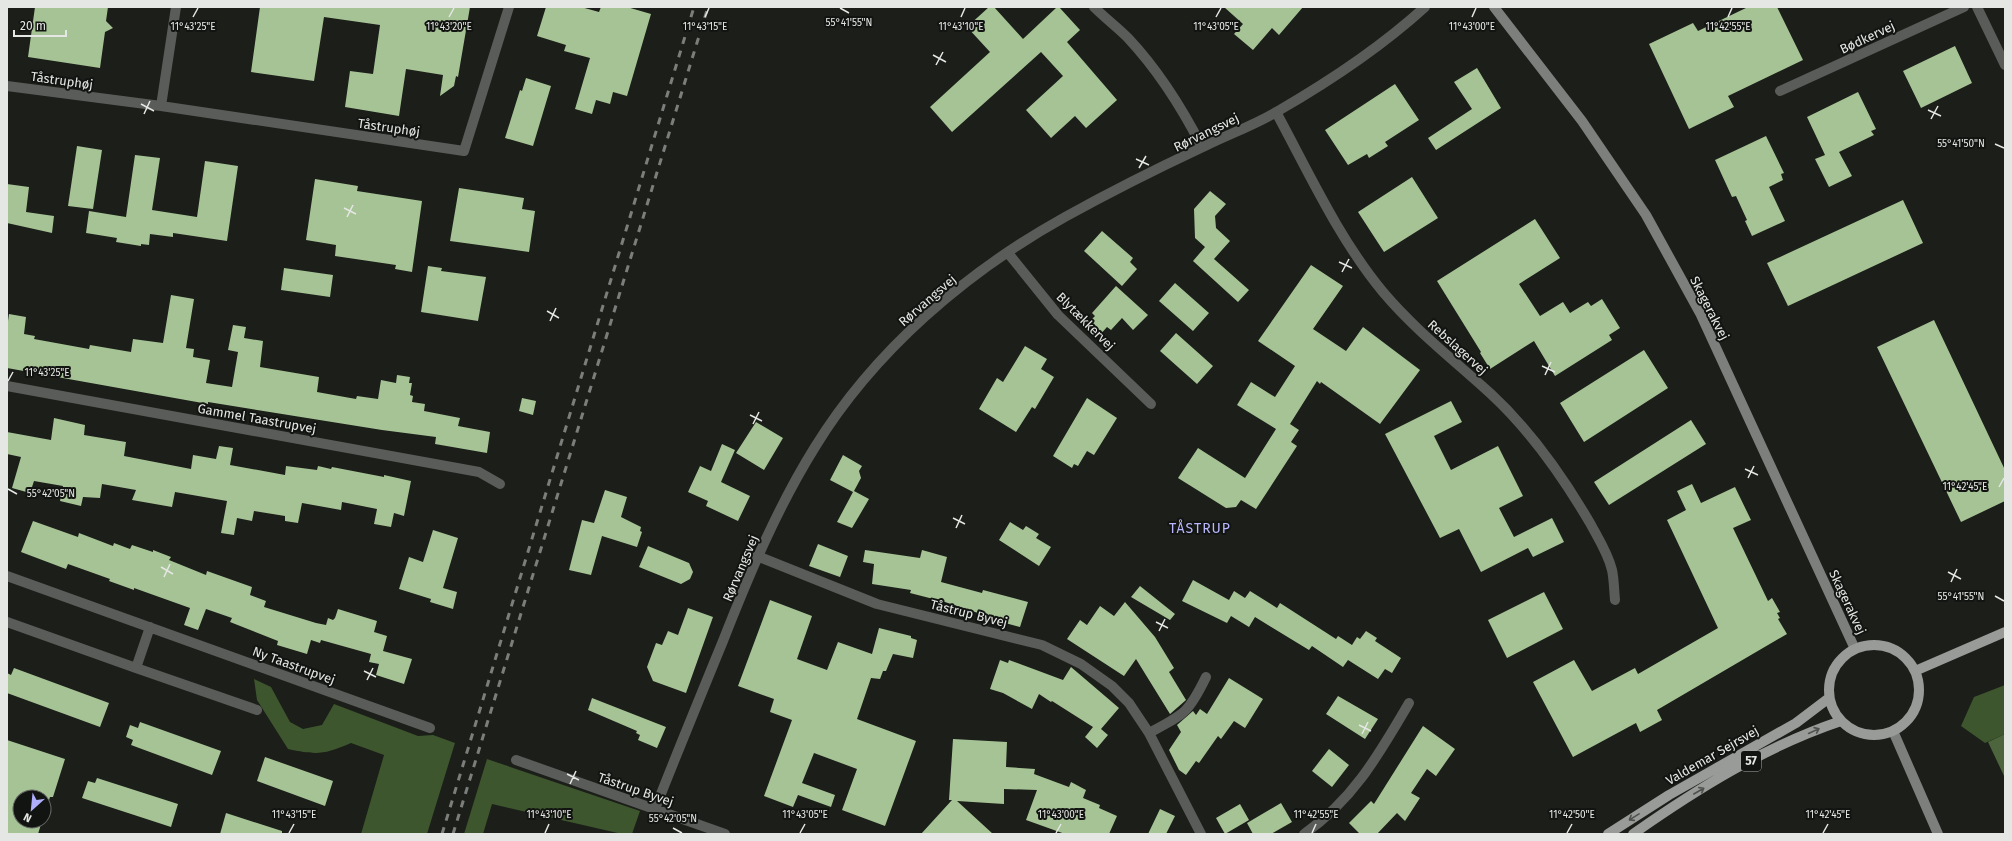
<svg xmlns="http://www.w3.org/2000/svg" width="2012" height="841" font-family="'Fira Sans',sans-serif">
<rect width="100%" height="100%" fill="#1b1e19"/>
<path fill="#3d562d" d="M254,679L271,687L290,722L303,729L322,725L334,704L418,736L433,735L455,743L427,834H361L384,755L351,743C323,755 317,755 288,749L257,700Z
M2005,685V734L1985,743L1961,726L1974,697Z
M487,759L640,811L632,834H622L492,804L483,834H464Z"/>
<path fill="#4c653c" d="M2005,734V778L1988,742Z"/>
<path fill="#a6c395" d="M35,7H108L106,21L113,28L105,32L100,68L28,57Z
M260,7H470L458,77L456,76L454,86L440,96L443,75L406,69L399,116L345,107L350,71L373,74L380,25L324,17L314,81L251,72Z
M546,7H581L599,12L601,7H627L651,14L627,96L613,92L610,104L596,100L592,114L575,109L590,58L564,51L566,45L537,36Z
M989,7H994L1023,39L1057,7H1059L1080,30L1067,42L1117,100L1086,128L1075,116L1051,138L1026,110L1063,76L1041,52L952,132L930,107L990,52L967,27Z
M1224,7H1303L1279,35L1272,28L1253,50L1234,34L1243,24Z
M1748,7H1777L1803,60L1728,96L1734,107L1689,129L1649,44L1693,23L1698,31Z
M1955,46L1972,83L1921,108L1903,71Z
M1477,68L1501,108L1436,150L1428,138L1472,109L1454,82Z
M526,78L551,86L533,146L505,138L520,90L522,91Z
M1395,84L1419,120L1385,142L1388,146L1369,158L1367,154L1348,165L1325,130Z
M1858,92L1876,129L1871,131L1874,135L1839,152L1852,176L1829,187L1815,159L1825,155L1807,117Z
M1766,136L1784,173L1781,174L1783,180L1769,187L1785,221L1752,236L1745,221L1747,220L1736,196L1732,197L1715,160Z
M77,146L102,150L93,209L68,206Z
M135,155L160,158L152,210L197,217L205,161L238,166L227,241L173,233V237L150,234L149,245L141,244V246L116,242L117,238L86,233L89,211L126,217Z
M1412,177L1438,218L1384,252L1358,212Z
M315,179L358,186L357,191L422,201L412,272L395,269L396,265L335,256L336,245L306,240Z
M7,184L29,187L26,212L54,216L52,233L7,223Z
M459,188L524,198L522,209L535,211L529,252L450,241Z
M1210,191L1226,204L1215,216L1216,228L1230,241L1214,259L1249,290L1238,302L1193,261L1205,247L1195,238L1194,209Z
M1903,200L1923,243L1788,306L1767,263Z
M1535,219L1560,258L1519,284L1540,316L1563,302L1570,313L1588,302L1591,306L1602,299L1620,328L1609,335L1612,340L1555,376L1534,341L1490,369L1480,353L1481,352L1437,281Z
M1102,231L1133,258L1130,262L1137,269L1122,286L1084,251Z
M1311,265L1343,286L1313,329L1346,351L1363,327L1420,370L1380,424L1321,382L1320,384L1317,381L1290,424L1299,430L1291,442L1297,446L1256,509L1241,500L1236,507L1226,508L1178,478L1198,448L1245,478L1276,429L1237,405L1251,382L1275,397L1295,366L1258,341Z
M428,266L442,268L441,271L486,277L478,321L421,312Z
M284,268L333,275L330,297L281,290Z
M1175,283L1209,313L1193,331L1159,301Z
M1116,286L1148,315L1133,330L1122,318L1111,330L1107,327L1099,336L1087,324L1095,316L1092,313Z
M171,295L194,299L186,348L194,349L193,357L210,360L206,383L232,387L238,352L228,350L233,325L246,327L244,338L263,341L260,367L319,377L317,392L356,399L357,396L378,399L381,380L396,383L397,375L410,377L409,383H412L410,395L413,396L412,402L425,404L424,411L460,418L458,426L490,432L487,453L435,444L436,437L382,430L208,402V404L7,368V328L9,314L26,317L24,334L35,336L34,339L89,349L90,345L131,352L133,339L163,343Z
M1934,320L2005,470V501L1961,522L1877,347Z
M1176,333L1213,366L1197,384L1160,351Z
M1025,346L1047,359L1041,369L1054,377L1035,409L1032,407L1016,432L979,409L997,378L1003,382Z
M1644,350L1668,388L1584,442L1560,403Z
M522,398L536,401L533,415L519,411Z
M1087,398L1117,418L1094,455L1087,451L1078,466L1074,464L1072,468L1053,456Z
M1451,401L1462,422L1434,436L1451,470L1498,446L1523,496L1499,508L1514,537L1552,518L1564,542L1533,557L1528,548L1481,572L1459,529L1440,538L1385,434Z
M54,418L85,425L84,435L126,442L124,456L191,469L193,455L216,459L219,446L233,448L230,465L285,475L286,466L317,470L318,466L331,469L332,467L384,477V475L411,481L404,516L394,513L391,527L374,524L377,509L342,502L341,510L302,503L298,523L285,521V516L254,511L252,521L237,518L234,535L221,533L227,501L175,492L172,507L132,500L136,490L102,484L100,498L83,497L81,506L60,501L63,486L34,481L30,493L12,488L21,457L7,454V432L51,440Z
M1691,420L1706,444L1609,505L1594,482Z
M756,422L783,438L764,470L736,453Z
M722,444L735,450L721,482L750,496L738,521L706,506L708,501L688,492L700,466L711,471Z
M843,455L862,466L859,471L861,478L854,491L869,499L852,528L837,522L853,492L830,480Z
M1692,484L1701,503L1735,487L1751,520L1733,528L1768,601L1772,598L1780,612L1777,613L1780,618L1778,619L1787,634L1657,710L1662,720L1640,732L1636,723L1573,757L1533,682L1574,660L1592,691L1635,668L1638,674L1718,628L1667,520L1686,510L1677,491Z
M605,490L627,497L621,517L641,527L640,531L642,532L637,547L602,536L591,575L569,570L582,520L594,523Z
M33,521L78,537L79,533L113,546L114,543L130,549L132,545L153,552V550L171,557L169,560L206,575L207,571L252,587L250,595L266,601L264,607L316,623L326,625L328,618L333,620L335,618L338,609L377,621L374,632L387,636L383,651L412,659L404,684L376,675L379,664L369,662L371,654L321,640L320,643L311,640L307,654L277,645L278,641L230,622L232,618L206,609L198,630L184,625L190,608L134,588V590L109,581L110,579L68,564L66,569L21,552Z
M1010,522L1023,530L1026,526L1039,534L1036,538L1051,547L1039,566L999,540Z
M433,530L458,538L443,588L457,592L453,609L430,602L431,599L399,589L409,557L423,562Z
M818,544L848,556L840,577L809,566Z
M648,546L689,563L693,572L690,579L681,584L639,567Z
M865,550L920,558L922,550L947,557L941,582L982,593L983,590L1028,602L1020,627L983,617L984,615L945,602L910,593L911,590L872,584L874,564L863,562Z
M1193,580L1229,600L1234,591L1245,598L1250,591L1277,608L1280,603L1336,639L1338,636L1352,645L1357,637L1360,639L1366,631L1377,638L1375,641L1401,658L1392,673L1385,669L1378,679L1348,660L1343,667L1312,646L1309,650L1255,617L1249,627L1231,616L1227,623L1182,601Z
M1140,586L1175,614L1170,620L1131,597Z
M1544,592L1563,629L1507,658L1488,620Z
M770,600L812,616L797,659L827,670L838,642L872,654L879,628L911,636V638L917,640L913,658L893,654L886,671H883L880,679L871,678L857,719L916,741L885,826L842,810L857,769L814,753L802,783L835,795L831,807L798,795L793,807L764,796L792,720L770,712L774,699L738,686Z
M1125,602L1155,637L1174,668L1169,672L1186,700L1170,714L1136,659L1124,676L1067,639L1080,620L1087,625L1100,606L1114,616Z
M688,608L713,617L686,693L653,681L647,667L656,643L662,645L668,631L678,635Z
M1000,660L1008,663L1009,660L1063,680L1071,667L1119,708L1101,729L1108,735L1097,748L1085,737L1093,727L1052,701L1051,702L1039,694L1032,709L1003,693L990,689Z
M14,668L109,703L100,727L7,693V673L11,675Z
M1229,678L1263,699L1245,728L1234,721L1221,739L1218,736L1199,763L1196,761L1186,775L1179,770L1169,750L1181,732L1177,725L1193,711L1196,715L1200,709L1207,714Z
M1338,696L1378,719L1365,739L1326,714Z
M592,698L666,727L657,748L638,740L640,735L636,733L637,731L588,710Z
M140,722L221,751L212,775L131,745L133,740L126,737L130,725L138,728Z
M1423,726L1455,749L1436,776L1427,769L1411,793L1420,798L1405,821L1397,813L1377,834H1360L1349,823L1371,801L1374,804Z
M953,739L1007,742L1006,767L1035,769L1034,774L1069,787L1071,782L1086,790L1083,798L1100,805L1099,808L1117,816L1109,834H1065L1026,820L1037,790L1004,789V804L957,801L993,834H921L952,800H949Z
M7,740L65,759L53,797H50L44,816V797H20V821H42L38,834H7Z
M1329,749L1349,765L1332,787L1312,771Z
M265,757L333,781L325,806L257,781Z
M97,778L178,804L171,827L82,798L88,781L95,783Z
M1281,803L1292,822L1271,834H1253L1247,823Z
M1240,804L1249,820L1225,834L1216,818Z
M1160,809L1175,816L1166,834H1148Z
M226,813L282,831V834H220Z"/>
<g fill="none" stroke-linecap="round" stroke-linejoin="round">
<path stroke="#5a5c59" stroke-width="10" d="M1094,7C1105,18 1117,27 1128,38C1158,70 1182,108 1202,147
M1977,7L2005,65
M7,86L161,106L464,151L509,7
M1780,91L1964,7
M161,106L176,7
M1276,112C1309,173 1339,239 1383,292C1415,330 1454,360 1491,394C1530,430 1563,477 1590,523C1598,538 1608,553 1612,570C1614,579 1614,590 1615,600
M1008,253L1058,315L1151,404
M7,386L479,472L500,484
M757,556L877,604L1042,645L1081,664L1112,686L1129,703L1149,733L1201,834
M7,576L430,728
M7,622L136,668L150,627
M136,668L257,710
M1149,733C1184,714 1188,714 1206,677
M516,760L725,834
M655,809C677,753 700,697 723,641C749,575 777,508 815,447C874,351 966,272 1065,217C1110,192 1158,168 1205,146C1229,134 1255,125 1278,111C1330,81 1381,47 1425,7
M1304,834C1354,799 1379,754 1409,703"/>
<path stroke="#7d7f7c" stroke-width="10" d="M1494,7L1582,121L1646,215L1700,313L1855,649
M1893,731L1938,834"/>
<path stroke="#989b97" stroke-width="10" d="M1829 690a45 45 0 1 1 90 0a45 45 0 1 1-90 0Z
M1915,671L2005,632
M1608,834L1669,795L1796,723L1829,698
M1633,834C1697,789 1766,746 1841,721"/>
<path stroke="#7b7e7a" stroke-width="3" stroke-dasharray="7 7" stroke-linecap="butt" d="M442,834L694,7
M453,834L708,7"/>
</g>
<defs><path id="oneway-shaft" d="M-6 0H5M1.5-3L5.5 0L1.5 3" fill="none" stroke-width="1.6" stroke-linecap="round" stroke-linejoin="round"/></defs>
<g stroke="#4e514d">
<use href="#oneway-shaft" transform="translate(1814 731) rotate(-25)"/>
<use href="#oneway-shaft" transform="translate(1699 791) rotate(-30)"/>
<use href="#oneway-shaft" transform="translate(1634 817) rotate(148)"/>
</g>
<path fill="none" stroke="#e5e7e4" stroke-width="1.5" d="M840,8L849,13M193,17L198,8M449,17L454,8M705,17L709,8M961,17L965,8M1216,17L1221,8M1472,17L1476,8M1728,17L1732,8M933,55L946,62M936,65L943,52M141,104L154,111M1928,110L1941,116M144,114L150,101M1931,119L1938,106M1995,144L2004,148M1136,159L1149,165M1139,168L1146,156M344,208L356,214M347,217L353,205M1339,262L1352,268M1342,272L1349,259M547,311L559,318M550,321L556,308M1542,366L1555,372M1545,375L1551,362M8,381L13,372M750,415L762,421M753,424L759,412M1745,469L1758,475M1748,478L1754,466M1999,487L2004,478M8,489L17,494M953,518L965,524M956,528L962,515M161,567L173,574M1948,572L1961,579M164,577L170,564M1951,582L1957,569M1995,596L2004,601M1156,622L1168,628M1159,631L1165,619M364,671L376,677M367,680L373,668M1359,725L1371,731M1362,734L1368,722M567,774L579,780M570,784L576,771M673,828L682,833M289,833L294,824M545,833L549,824M800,833L805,824M1056,833L1061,824M1312,833L1316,824M1567,833L1572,824M1823,833L1828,824"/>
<g text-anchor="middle" stroke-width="4" stroke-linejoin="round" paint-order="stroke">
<rect fill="#121411" stroke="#a6a8a5" stroke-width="1" x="1741" y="751" width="20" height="20" rx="3"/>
<g font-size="12" font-weight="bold" fill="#e5e7e4">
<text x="1751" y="765">57</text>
</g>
<g font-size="13" fill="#e5e7e4" stroke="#121411">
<text transform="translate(1867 37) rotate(-25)" y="5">Bødkervej</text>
<text transform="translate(62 80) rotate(8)" y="5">Tåstruphøj</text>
<text transform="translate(389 127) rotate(8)" y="5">Tåstruphøj</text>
<text transform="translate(1206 132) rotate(-26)" y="5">Rørvangsvej</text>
<text transform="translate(927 300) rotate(-41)" y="5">Rørvangsvej</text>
<text transform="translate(1710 308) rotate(63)" y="5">Skagerakvej</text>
<text transform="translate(1086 321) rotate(45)" y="5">Blytækkervej</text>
<text transform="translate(1458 347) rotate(42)" y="5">Rebslagervej</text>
<text transform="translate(257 418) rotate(10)" y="5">Gammel Taastrupvej</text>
<text transform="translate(740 568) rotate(-67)" y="5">Rørvangsvej</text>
<text transform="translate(1848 602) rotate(65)" y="5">Skagerakvej</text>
<text transform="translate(969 613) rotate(14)" y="5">Tåstrup Byvej</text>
<text transform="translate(294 665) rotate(20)" y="5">Ny Taastrupvej</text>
<text transform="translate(1712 755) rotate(-30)" y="5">Valdemar Sejrsvej</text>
<text transform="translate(636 789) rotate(19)" y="5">Tåstrup Byvej</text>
</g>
<g font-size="14" letter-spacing="1" fill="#b8b7fe" stroke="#121411">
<text x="1200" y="533">TÅSTRUP</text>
</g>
</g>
<g font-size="10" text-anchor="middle" fill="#e5e7e4" stroke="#121411" stroke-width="4" stroke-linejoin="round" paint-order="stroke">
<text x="849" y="26">55°41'55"N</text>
<text x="193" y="30">11°43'25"E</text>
<text x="449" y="30">11°43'20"E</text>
<text x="705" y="30">11°43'15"E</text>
<text x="961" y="30">11°43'10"E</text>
<text x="1216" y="30">11°43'05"E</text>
<text x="1472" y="30">11°43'00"E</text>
<text x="1728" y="30">11°42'55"E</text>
<text x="1961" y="147">55°41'50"N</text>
<text x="47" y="376">11°43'25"E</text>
<text x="1965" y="490">11°42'45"E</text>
<text x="51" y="497">55°42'05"N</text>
<text x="1961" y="600">55°41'55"N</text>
<text x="294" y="818">11°43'15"E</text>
<text x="549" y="818">11°43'10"E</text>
<text x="805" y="818">11°43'05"E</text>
<text x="1061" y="818">11°43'00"E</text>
<text x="1316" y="818">11°42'55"E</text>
<text x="1572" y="818">11°42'50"E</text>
<text x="1828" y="818">11°42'45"E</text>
<text x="673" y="822">55°42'05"N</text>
</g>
<rect width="2012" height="841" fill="none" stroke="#e5e7e4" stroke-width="16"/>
<g transform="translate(32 809) rotate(207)"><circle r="19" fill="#121411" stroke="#666865"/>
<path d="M0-3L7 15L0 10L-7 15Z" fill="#afaefa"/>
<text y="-6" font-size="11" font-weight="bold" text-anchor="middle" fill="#e5e7e4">N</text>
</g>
<path d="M14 30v6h52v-6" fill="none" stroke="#e5e7e4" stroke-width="2"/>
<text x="20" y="30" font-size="12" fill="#e5e7e4" stroke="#121411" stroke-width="3" paint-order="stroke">20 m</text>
</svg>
